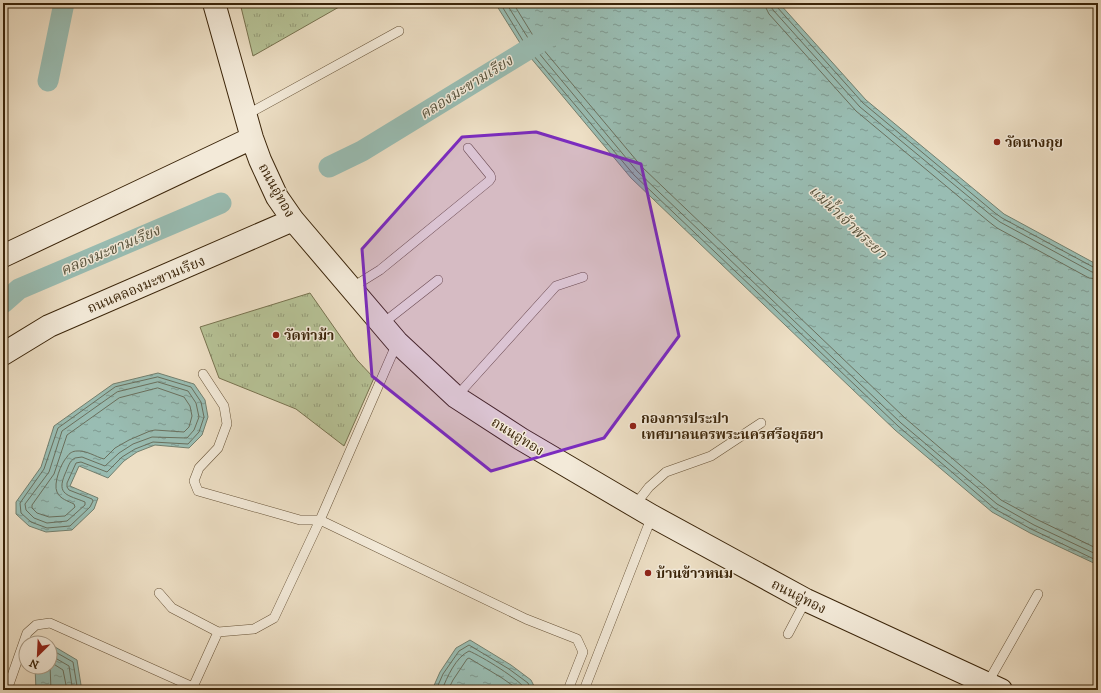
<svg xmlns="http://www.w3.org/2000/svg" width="1101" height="693" font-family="'IM FELL DW Pica','Noto Serif Thai',serif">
<defs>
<pattern id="grass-tufts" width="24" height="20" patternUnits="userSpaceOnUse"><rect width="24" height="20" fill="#b6c296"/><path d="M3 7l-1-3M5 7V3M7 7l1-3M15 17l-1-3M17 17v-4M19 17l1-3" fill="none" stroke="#959d79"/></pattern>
<pattern id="water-ripples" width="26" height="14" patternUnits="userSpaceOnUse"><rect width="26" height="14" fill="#99bdb3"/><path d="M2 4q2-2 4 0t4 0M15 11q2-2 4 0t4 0" fill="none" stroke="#7e9990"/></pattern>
</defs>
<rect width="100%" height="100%" fill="#eddfc5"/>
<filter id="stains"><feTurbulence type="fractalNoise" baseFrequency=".005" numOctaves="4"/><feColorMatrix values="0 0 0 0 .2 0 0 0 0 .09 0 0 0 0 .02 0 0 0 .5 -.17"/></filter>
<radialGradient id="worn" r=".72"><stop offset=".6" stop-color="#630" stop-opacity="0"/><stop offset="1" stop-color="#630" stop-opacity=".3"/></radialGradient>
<path fill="url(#grass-tufts)" stroke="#787350" d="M240,3H346L253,56Z
M310,293L357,360L374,378L344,446L296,409L219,378L200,327Z"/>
<path fill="url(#water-ripples)" stroke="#73806f" d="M495,3H779L866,100L998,209L1004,214L1098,265V565L1030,533L992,512L895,430L631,178L525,51Z
M158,373L194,384L205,400L208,417L202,435L189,448L155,445L137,452L124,461L108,478L79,466L70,486L98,498L94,509L72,530L46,532L29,526L16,514V502L41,467L54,426L113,384Z
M470,640L511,665L531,680L536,690H432L440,672L456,648Z
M50,644L77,660L81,685L86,690H36L35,667H50Z"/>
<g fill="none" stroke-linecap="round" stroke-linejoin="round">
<path stroke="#6a705e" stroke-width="1" d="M500,3L528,49L634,175L898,426L995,509L1031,529L1098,561
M506,3L533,46L637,171L901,423L997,504L1034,525L1098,555
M513,3L537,42L642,167L905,418L1001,500L1036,519L1098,549
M765,3L766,8L769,14L856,111L988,221L997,228L1089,278L1098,279
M771,3V7L774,11L860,107L992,216L1000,222L1092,272L1098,273
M776,3L777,7L863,103L995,213L1002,218L1095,268H1098
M158,377L191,387L201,402L204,417L199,432L188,444L153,442L135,449L122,457L107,472L81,462L76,463L67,483V487L69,490L92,499L93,501L90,507L70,526L47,528L31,522L21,513L20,503L44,469L58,428L115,387Z
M158,382L188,391L196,403L199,417L194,430L187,438L152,437L133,444L119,453L105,466L82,457L75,458C69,461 68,468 65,474C56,495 68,495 85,502V505L67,521L47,523L34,518L26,510L25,504L49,472L62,431L117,392Z
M158,388L184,397L190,406L192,416L189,427L184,432L155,430L150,431L129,440L115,448L104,459C96,457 86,450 77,451C73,451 69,453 67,457C61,463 53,484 57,492C60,499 68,501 74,504L75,507L65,516L49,517L37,513L32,508V505L54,474L67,435L119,398Z
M50,649L73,662L77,686L81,690
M50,655L69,666L72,686L74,690
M51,690L50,665L52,663L63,670L67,690
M436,690L443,674L459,651L469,645L509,669L528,683L531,690
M442,690C447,677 456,657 469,651C481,656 521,680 526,690
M448,690L453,680L467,659L469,658L502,678L519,690"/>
<path stroke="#99bdb3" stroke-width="21" d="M48,81L64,3
M329,167L362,151L550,36
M3,303L19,289L221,203"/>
<g stroke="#675338" stroke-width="10">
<path id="lane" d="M246,115L399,31
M351,288L380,270L489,181L491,178L490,175L468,148
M382,324L438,280
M203,374L224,406L227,424L218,448L199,468L194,481L198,491L300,520H320L526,619L577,639L583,652L568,690
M456,397L556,286L583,277
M635,505L649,487L666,472L711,456L761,423
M159,593L172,608L218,632
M788,634L806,600
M987,684L1038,594
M193,687L218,632L254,629L274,618L320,520L397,343
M7,690L27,633L36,625L50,623L193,687L192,690
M584,690L652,516"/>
</g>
<g stroke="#3a2409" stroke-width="24">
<path id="secondary" d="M214,3L252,138L260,160L277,197L293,220L397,342L456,397L521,439L652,516L806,600L1001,690
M3,256L252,138
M3,354L49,326L293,220"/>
</g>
<use href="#lane" stroke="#f3ead9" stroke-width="9"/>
<use href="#secondary" stroke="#f3ead9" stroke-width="22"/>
</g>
<path fill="#7b2cbf" fill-opacity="0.2" stroke="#7b2cbf" stroke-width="3" stroke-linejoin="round" d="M536,132L641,164L679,336L604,438L491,471L372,376L362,249L462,137Z"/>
<g fill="#8f2418" stroke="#f3ead9" stroke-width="1.5">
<circle cx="997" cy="142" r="4"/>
<circle cx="276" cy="335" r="4"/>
<circle cx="633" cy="426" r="4"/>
<circle cx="648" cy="573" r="4"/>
</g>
<g text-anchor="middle" stroke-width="3" stroke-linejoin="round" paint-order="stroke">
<g font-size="14" font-weight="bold" fill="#3a2409" stroke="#f3ead9" text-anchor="start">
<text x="1005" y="147">วัดนางกุย</text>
<text x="284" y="340">วัดท่าม้า</text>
<text x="641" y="423">กองการประปา<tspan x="641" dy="16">เทศบาลนครพระนครศรีอยุธยา</tspan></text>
<text x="656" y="578">บ้านข้าวหนม</text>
</g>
<g font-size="14" fill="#3a2409" stroke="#f3ead9">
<text transform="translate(277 190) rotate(61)" y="5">ถนนอู่ทอง</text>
<text transform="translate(146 284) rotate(-23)" y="5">ถนนคลองมะขามเรียง</text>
<text transform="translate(518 436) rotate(32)" y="5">ถนนอู่ทอง</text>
<text transform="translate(799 596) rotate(27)" y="5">ถนนอู่ทอง</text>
</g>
<g font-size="15" font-style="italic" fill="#56523c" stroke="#f3ead9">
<text transform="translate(466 87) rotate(-32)" y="5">คลองมะขามเรียง</text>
<text transform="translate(848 222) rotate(43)" y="5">แม่น้ำเจ้าพระยา</text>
<text transform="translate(110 250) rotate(-23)" y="5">คลองมะขามเรียง</text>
</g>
</g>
<rect width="1101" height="693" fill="none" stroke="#eddfc5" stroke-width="16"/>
<rect x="4" y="4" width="1093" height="685" fill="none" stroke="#3a2409" stroke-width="2"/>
<rect x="8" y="8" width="1085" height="677" fill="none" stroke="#3a2409"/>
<g transform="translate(38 655) rotate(204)"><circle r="19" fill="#f3ead9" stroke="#a99b86"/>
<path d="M0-3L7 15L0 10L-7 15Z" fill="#8f2418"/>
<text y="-6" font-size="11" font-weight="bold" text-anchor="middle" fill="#3a2409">N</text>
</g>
<rect width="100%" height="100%" filter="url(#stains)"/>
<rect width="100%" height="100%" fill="url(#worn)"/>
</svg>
